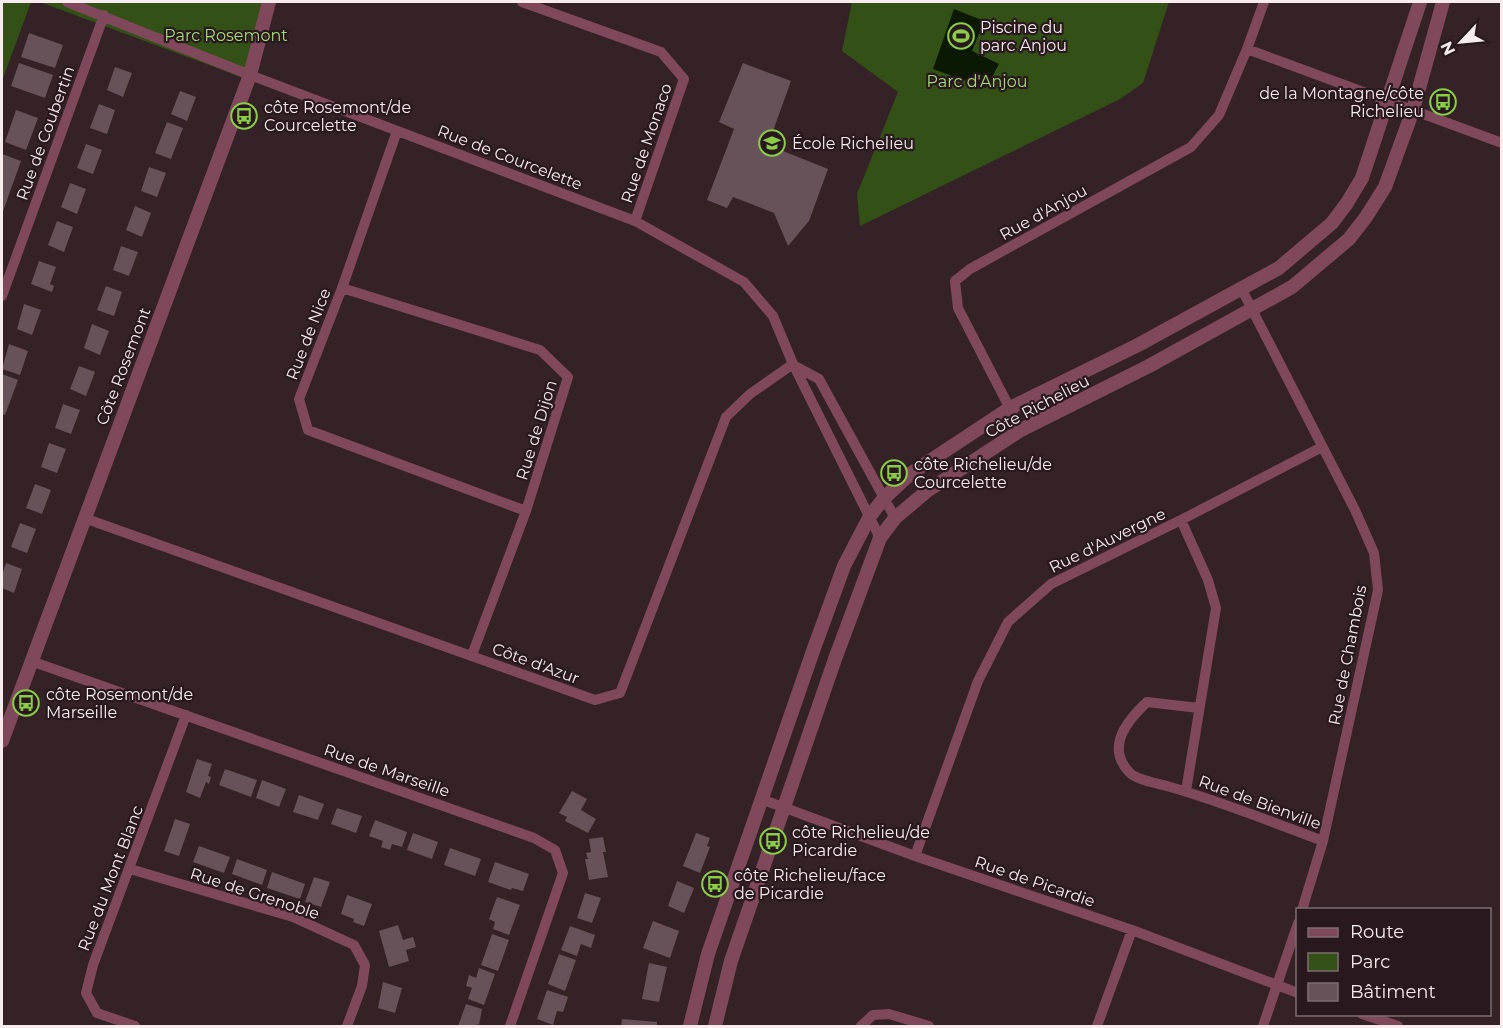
<svg xmlns="http://www.w3.org/2000/svg" width="1503" height="1028" font-family="Montserrat,sans-serif">
<rect width="100%" height="100%" fill="#342227"/>
<path fill="#335117" d="M2,2H31L2,81Z
M40,2H271L249,80Z
M852,2H1169L1143,83L1120,99L860,226L857,194L898,92L842,51Z"/>
<path fill="#0b1802" d="M954,9L984,21L972,51L999,64L986,88L933,69Z"/>
<path fill="#665258" d="M29,33L63,45L55,68L21,57Z
M19,63L53,75L45,98L11,86Z
M743,63L791,81L768,145L828,169L809,221L788,246L774,213L733,197L727,208L707,200L734,129L719,122Z
M115,67L132,73L123,97L107,90Z
M180,91L196,97L187,121L171,114Z
M99,104L115,110L107,134L90,128Z
M16,110L38,118L26,150L5,142Z
M167,122L183,128L171,159L155,153Z
M86,144L102,150L93,174L77,168Z
M2,154L21,161L2,214Z
M149,167L166,173L157,197L141,191Z
M70,183L86,189L77,214L61,207Z
M135,206L151,213L142,237L126,230Z
M57,221L73,227L64,252L48,245Z
M121,246L138,252L129,276L113,270Z
M39,261L56,267L50,284L54,286L52,292L31,284Z
M106,286L122,292L114,316L97,310Z
M24,304L41,310L32,335L17,329Z
M92,324L109,331L100,355L84,348Z
M9,344L28,351L20,375L2,369Z
M79,366L95,372L86,396L70,389Z
M2,374L18,380L5,415L2,414Z
M63,404L80,410L71,434L55,428Z
M49,443L66,449L57,473L41,467Z
M35,484L51,490L42,514L26,508Z
M20,523L36,529L27,553L11,547Z
M6,563L22,569L14,593L2,588V575Z
M197,759L212,764L208,776L211,777L209,784L206,782L200,798L186,792Z
M225,769L257,780L251,797L219,785Z
M262,780L286,789L279,807L256,798Z
M572,791L587,799L581,810L596,819L588,833L565,821L567,817L559,813Z
M299,795L324,804L318,820L293,812Z
M337,808L362,816L356,833L331,824Z
M175,819L190,824L179,856L164,851Z
M375,820L407,832L402,847L392,844L390,850L381,847L383,841L369,836Z
M413,833L438,842L432,859L407,850Z
M696,833L710,838L707,846L710,847L700,873L683,866Z
M603,837L606,852H603L608,877L589,880L585,859H588L586,853L591,852L589,839Z
M199,846L230,857L224,873L193,862Z
M450,848L481,859L475,876L444,865Z
M237,859L267,870L262,885L232,874Z
M495,862L529,874L523,891L512,888L511,890L488,882Z
M272,872L305,884L300,899L267,888Z
M314,877L330,882L321,907L305,902Z
M677,881L694,888L684,913L668,906Z
M585,893L601,898L592,923L577,918Z
M347,895L372,904L364,926L353,922L354,919L341,914Z
M497,897L520,905L509,935L493,929L495,922L489,919Z
M653,921L679,931L670,958L643,948Z
M398,925L403,940L413,937L416,947L406,950L409,961L389,967L379,931Z
M570,926L595,935L591,948L581,944L577,956L561,950Z
M492,934L509,940L498,971L481,965Z
M559,954L576,960L565,991L548,984Z
M649,963L667,967L659,1002L642,999Z
M479,968L495,974L484,1005L468,999L472,988L466,986L469,975L476,978Z
M383,982L402,988L395,1013L378,1008Z
M547,990L568,997L563,1012L557,1011L553,1025L537,1019Z
M466,1004L482,1009L479,1025L477,1024L476,1026H458Z
M622,1019L657,1022V1026H621Z"/>
<g fill="none" stroke-linecap="round" stroke-linejoin="round">
<path stroke="#80485b" stroke-width="10" d="M67,2L250,75L635,221L744,282L773,316L793,364L880,538
M522,2L661,52L684,79L635,221
M1247,49L1502,143
M397,131L342,288L299,399L308,430L526,511
M342,288L540,350L568,377L526,511L472,655
M1241,288L1355,510L1374,553L1378,590L1323,841L1302,910
M2,296L104,15
M793,365L819,379L895,518
M1021,430L958,308L955,281L970,269L1191,147L1219,115L1247,49L1264,2
M84,518L595,700L620,693L726,417L750,394L793,364
M1181,520L1208,580L1216,608L1186,791
M31,661L534,838L555,850L563,873L510,1026
M1199,708L1147,702C1128,720 1105,746 1129,772C1136,780 1157,783 1167,786C1220,801 1272,822 1323,841
M761,799L915,856L1132,930L1298,993
M915,856L978,681L1008,622L1051,584L1181,520L1322,447
M130,869L293,917L354,945L365,965L362,986L347,1026
M1362,1014L1398,1026
M135,1026L97,1013L86,993L93,965L186,715
M861,1026L873,1015L889,1014L929,1026
M1097,1026L1132,930
M1263,1026L1298,923"/>
<path stroke="#80485b" stroke-width="14" d="M2,741L250,75L269,2
M690,1026L708,954L813,651L844,566L870,516L884,498L910,474L1010,408L1138,345L1279,268L1332,223L1347,203L1362,178L1420,2
M715,1026L731,961L835,659L880,538L895,518L927,491L1021,430L1149,366L1292,287L1349,239L1366,217L1385,187L1413,110L1443,2"/>
</g>
<defs>
<g id="stadium-ring" transform="scale(1.35)"><circle r="9.5" fill="#29191e" stroke="#8ace48" stroke-width="1.5"/><path d="M0-5a6.5 5 0 1 0 0 10a6.5 5 0 1 0 0-10ZM-3.5-1.8h7v3.6h-7Z" fill="#8ace48"/></g>
<g id="bus-ring" transform="scale(1.35)"><circle r="9.5" fill="#29191e" stroke="#8ace48" stroke-width="1.5"/><path d="M-5-6H5V4H4V6H2V4H-2V6H-4V4H-5ZM-3.5-4V0h7V-4ZM-3.5 1.2v1.5H-2V1.2ZM2 1.2v1.5H3.5V1.2Z" fill="#8ace48"/></g>
<g id="school-ring" transform="scale(1.35)"><circle r="9.5" fill="#29191e" stroke="#8ace48" stroke-width="1.5"/><path d="M0-5L7-2L0 1L-7-2ZM-4 1L0 2.5L4 1V4Q0 6-4 4Z" fill="#8ace48"/></g>
</defs>
<g fill-rule="evenodd">
<use href="#stadium-ring" x="961" y="36"/>
<use href="#bus-ring" x="1443" y="102"/>
<use href="#bus-ring" x="244" y="116"/>
<use href="#school-ring" x="772" y="143"/>
<use href="#bus-ring" x="894" y="473"/>
<use href="#bus-ring" x="26" y="703"/>
<use href="#bus-ring" x="773" y="841"/>
<use href="#bus-ring" x="715" y="884"/>
</g>
<g text-anchor="middle" stroke-width="4.5" stroke-linejoin="round" paint-order="stroke">
<g font-size="16" fill="#f8ecef" stroke="#29191e" text-anchor="start">
<text x="980" y="33">Piscine du<tspan x="980" dy="18">parc Anjou</tspan></text>
<text x="1424" y="99" text-anchor="end">de la Montagne/côte<tspan x="1424" dy="18">Richelieu</tspan></text>
<text x="264" y="113">côte Rosemont/de<tspan x="264" dy="18">Courcelette</tspan></text>
<text x="792" y="149">École Richelieu</text>
<text x="914" y="470">côte Richelieu/de<tspan x="914" dy="18">Courcelette</tspan></text>
<text x="46" y="700">côte Rosemont/de<tspan x="46" dy="18">Marseille</tspan></text>
<text x="792" y="838">côte Richelieu/de<tspan x="792" dy="18">Picardie</tspan></text>
<text x="734" y="881">côte Richelieu/face<tspan x="734" dy="18">de Picardie</tspan></text>
</g>
<g font-size="16" fill="#a4dd75" stroke="#29191e">
<text x="226" y="41">Parc Rosemont</text>
<text x="977" y="87">Parc d'Anjou</text>
</g>
<g font-size="16" fill="#f8ecef" stroke="#29191e">
<text transform="translate(45 133) rotate(-70)" y="6">Rue de Coubertin</text>
<text transform="translate(646 143) rotate(-71)" y="6">Rue de Monaco</text>
<text transform="translate(510 157) rotate(21)" y="6">Rue de Courcelette</text>
<text transform="translate(1043 212) rotate(-29)" y="6">Rue d'Anjou</text>
<text transform="translate(308 334) rotate(-69)" y="6">Rue de Nice</text>
<text transform="translate(123 366) rotate(-69)" y="6">Côte Rosemont</text>
<text transform="translate(1037 406) rotate(-28)" y="6">Côte Richelieu</text>
<text transform="translate(536 430) rotate(-73)" y="6">Rue de Dijon</text>
<text transform="translate(1107 540) rotate(-26)" y="6">Rue d'Auvergne</text>
<text transform="translate(1347 655) rotate(-79)" y="6">Rue de Chambois</text>
<text transform="translate(536 663) rotate(20)" y="6">Côte d'Azur</text>
<text transform="translate(387 770) rotate(19)" y="6">Rue de Marseille</text>
<text transform="translate(1260 802) rotate(20)" y="6">Rue de Bienville</text>
<text transform="translate(110 878) rotate(-69)" y="6">Rue du Mont Blanc</text>
<text transform="translate(1035 881) rotate(19)" y="6">Rue de Picardie</text>
<text transform="translate(255 893) rotate(18)" y="6">Rue de Grenoble</text>
</g>
</g>
<rect width="1503" height="1028" fill="none" stroke="#f8ecef" stroke-width="6"/>
<rect x="1296" y="908" width="195" height="108" fill="#29191e" stroke="#7c6d72" stroke-width="1.5"/>
<rect x="1308" y="928" width="30" height="9" fill="#80485b" stroke="#7c6d72" stroke-width="1.5"/>
<text x="1350" y="938" font-size="18" fill="#f8ecef">Route</text>
<rect x="1308" y="953" width="30" height="18" fill="#335117" stroke="#7c6d72" stroke-width="1.5"/>
<text x="1350" y="968" font-size="18" fill="#f8ecef">Parc</text>
<rect x="1308" y="983" width="30" height="18" fill="#665258" stroke="#7c6d72" stroke-width="1.5"/>
<text x="1350" y="998" font-size="18" fill="#f8ecef">Bâtiment</text>
<g transform="translate(1461 42) rotate(244)" stroke="#29191e" stroke-width="4.5" paint-order="stroke">
<path d="M0-4.5L10 22L0 15L-10 22Z" fill="#f8ecef"/>
<text y="-9" font-size="16" font-weight="bold" text-anchor="middle" fill="#f8ecef">N</text>
</g>
</svg>
